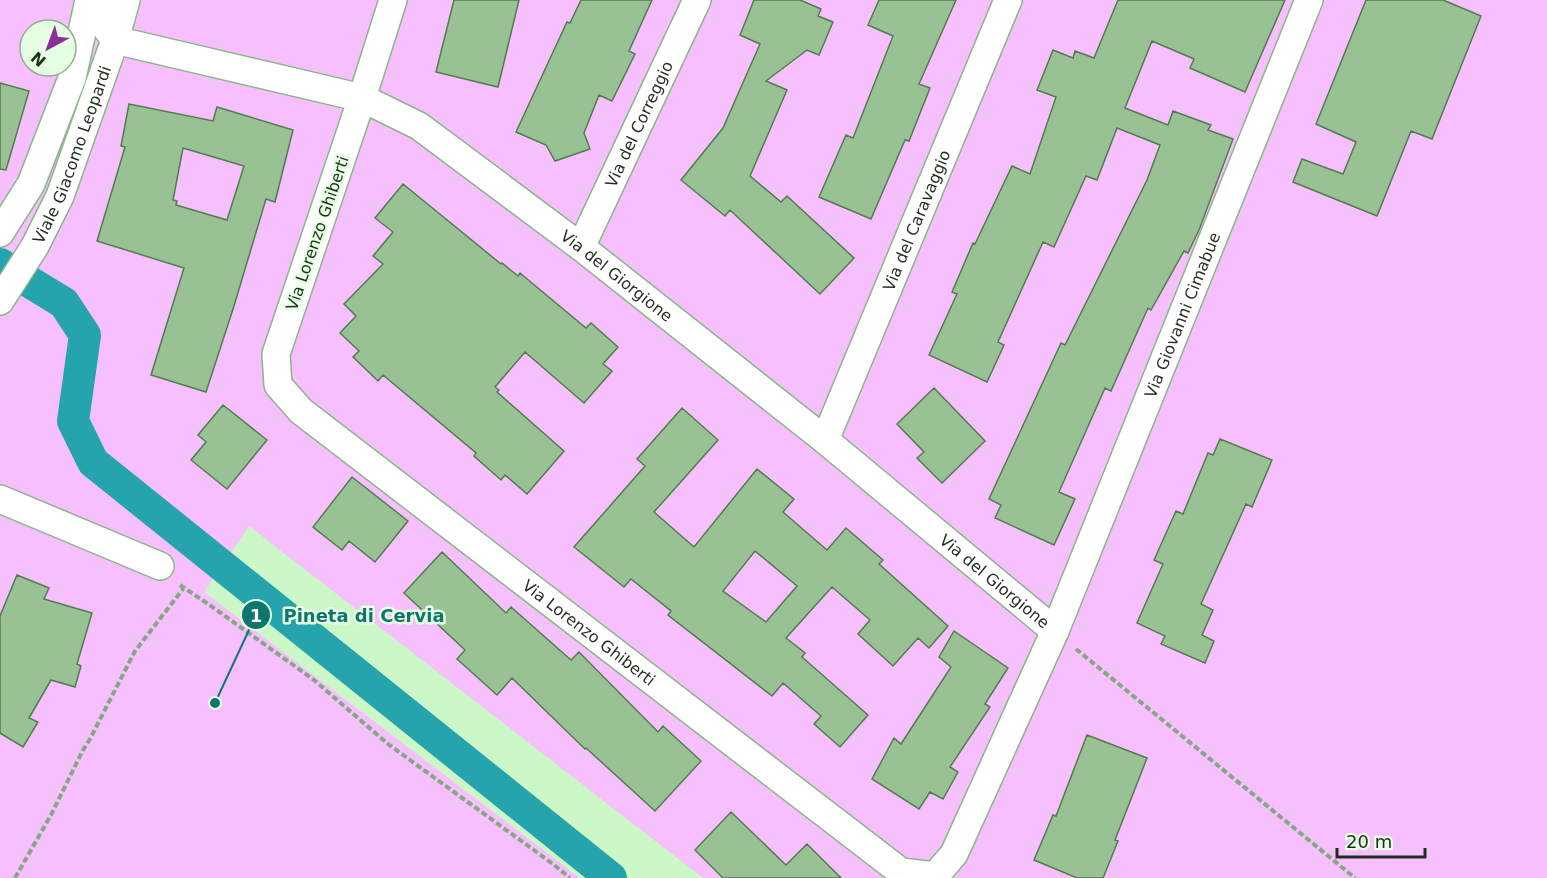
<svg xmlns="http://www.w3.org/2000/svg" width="1547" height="878" font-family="'DejaVu Sans',sans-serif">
<rect width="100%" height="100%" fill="#ccf7c7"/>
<path fill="#f6bffe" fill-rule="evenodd" d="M0,0H1547V878H703L249,526L204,592L580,878H0ZM30,30H66V66H30Z"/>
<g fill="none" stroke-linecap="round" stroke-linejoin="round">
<path stroke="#26a4ad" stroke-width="32" d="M0,264L64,303L85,335L73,421L93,462L611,878"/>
</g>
<path fill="#99c294" stroke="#547b50" stroke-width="1.5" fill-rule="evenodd" d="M454,0H519L498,87L436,72Z
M581,0H652L629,51L635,54L612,101L599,95L584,133L590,149L555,161L546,145L516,132L567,22L570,23Z
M754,0H800L821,9L818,16L833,22L819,55L807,50L766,81L787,90L750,176L781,202L787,196L854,258L820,294L730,210L725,216L681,180L723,128L760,44L740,35Z
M879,0H956L919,84L930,88L909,141L905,140L871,219L819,197L846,135L853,138L893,36L868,25Z
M1118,0H1285L1245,92L1190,68L1194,59L1152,41L1125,108L1168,125L1173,111L1211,125L1208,130L1233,139L1199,230L1188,253L1184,251L1151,310L1148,308L1111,391L1105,388L1059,492L1075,499L1054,545L995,518L1001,505L989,499L1061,343L1065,345L1147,180L1160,145L1117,128L1097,180L1086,176L1054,247L1043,242L998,342L1004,345L987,382L929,355L957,294L952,292L973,243L975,244L1012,166L1030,174L1056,97L1037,90L1053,50L1073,58L1075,51L1094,58Z
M1366,0H1443L1481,16L1432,139L1411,131L1377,216L1293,182L1302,159L1343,174L1356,142L1316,124Z
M0,83L29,91L6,170L0,169Z
M129,104L213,121L217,107L293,130L275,202L266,199L234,306L206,392L151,375L184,268L97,241L125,147L121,146ZM183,148L244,166L227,220L176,205L177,201L173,200Z
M403,184L501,264L502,263L518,276L520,273L586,328L591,323L618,347L603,364L612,371L584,403L525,352L495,387L499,390L497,392L564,451L527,494L505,475L501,480L474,456L476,453L383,375L378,381L353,357L359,351L340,333L356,316L344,304L383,264L373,256L393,232L375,218Z
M934,388L985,441L942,483L917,458L924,452L897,424Z
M223,405L267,440L227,489L191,460L206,442L198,435Z
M682,408L718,440L654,512L694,547L757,469L794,499L783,512L827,550L846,528L883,560L879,564L948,626L929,648L918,638L893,666L858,634L870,620L832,587L786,638L805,653L802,657L868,715L840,747L814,724L821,716L783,683L772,696L668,615L671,611L631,579L624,587L574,547L645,466L637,459ZM755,551L797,586L766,622L723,591Z
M1220,439L1272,460L1252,507L1246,504L1201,604L1213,610L1202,635L1214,641L1205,663L1161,644L1165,636L1137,623L1163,564L1154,560L1176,511L1183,514L1208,453L1213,455Z
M352,477L408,521L375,562L349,541L342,550L313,527Z
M442,552L506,613L511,607L571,660L579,652L658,732L663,726L701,761L655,811L586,748L585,749L512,678L497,695L457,659L465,650L404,593Z
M17,575L49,588L44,599L92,613L77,664L81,666L75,687L51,680L29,718L38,722L23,747L0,733V616Z
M954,631L1008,668L985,704L990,707L950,767L958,772L943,799L930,792L919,809L872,779L894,738L901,744L951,667L939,657Z
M1087,735L1147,758L1115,840L1118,841L1103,878H1077L1034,860L1053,815L1056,816Z
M731,812L786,865L807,844L841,878H723L695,850Z"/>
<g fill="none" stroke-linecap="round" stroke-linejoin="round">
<g stroke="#8cb588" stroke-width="30">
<g id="street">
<path id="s1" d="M100,0L96,14L115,40L362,98L419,126L581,247L825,440L1055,631"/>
<path id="s2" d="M393,0L362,98L276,354L278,385L301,411L901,872L935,876L954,854L1055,631L1309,0"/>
<path d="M0,233L31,184L72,78L89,0"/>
<path id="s3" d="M581,247L697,0"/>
<path id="s4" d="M0,301L35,246L60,196L115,40L126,0"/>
<path id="s5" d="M825,440L1008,0"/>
<path d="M0,499L160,566"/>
</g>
</g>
<path stroke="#87a783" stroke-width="4" stroke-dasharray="6 3" stroke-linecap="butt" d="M180,585L211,606L314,680L388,744L553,864L570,878
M1076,649L1355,878
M15,878L51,815L83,750L90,739L135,651L183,589"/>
<use href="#street" stroke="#fff" stroke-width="27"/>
</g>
<g text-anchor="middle" stroke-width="5" stroke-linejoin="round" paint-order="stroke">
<g font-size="16" fill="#1e2e1c" stroke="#e5ffe2">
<text dy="6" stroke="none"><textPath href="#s3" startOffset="136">Via del Correggio</textPath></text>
<text dy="6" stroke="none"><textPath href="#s4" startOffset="164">Viale Giacomo Leopardi</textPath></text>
<text dy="6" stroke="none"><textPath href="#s5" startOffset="238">Via del Caravaggio</textPath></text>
<text transform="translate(317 233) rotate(-71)" y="6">Via Lorenzo Ghiberti</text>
<text dy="6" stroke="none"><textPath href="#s1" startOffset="612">Via del Giorgione</textPath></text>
<text dy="6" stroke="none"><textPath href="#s2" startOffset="1844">Via Giovanni Cimabue</textPath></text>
<text dy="6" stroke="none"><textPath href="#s1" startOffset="1098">Via del Giorgione</textPath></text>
<text dy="6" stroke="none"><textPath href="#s2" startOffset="802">Via Lorenzo Ghiberti</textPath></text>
</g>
</g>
<path fill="none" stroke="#0f766e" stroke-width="2" d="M215 703L256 615"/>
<g fill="#0f766e" stroke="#e5ffe2" stroke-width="2">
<circle cx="215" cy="703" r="6"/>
<circle cx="256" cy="615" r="15"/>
</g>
<g font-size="18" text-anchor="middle" font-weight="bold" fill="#fff">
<text x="256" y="622">1</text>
</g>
<g font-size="18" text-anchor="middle" font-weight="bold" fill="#0f766e" stroke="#e5ffe2" stroke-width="5" stroke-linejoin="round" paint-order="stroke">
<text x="364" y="622">Pineta di Cervia</text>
</g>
<g transform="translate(48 48) rotate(221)"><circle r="28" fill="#e5ffe2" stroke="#95ab93" stroke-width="1.5"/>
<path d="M0-4.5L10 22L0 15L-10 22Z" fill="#8a2e98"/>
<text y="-9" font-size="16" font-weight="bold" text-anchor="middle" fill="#1e2e1c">N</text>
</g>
<path d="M1337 848v9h88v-9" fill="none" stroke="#1e2e1c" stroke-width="3"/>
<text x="1346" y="848" font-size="18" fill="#1e2e1c" stroke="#e5ffe2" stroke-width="4.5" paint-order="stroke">20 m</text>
</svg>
